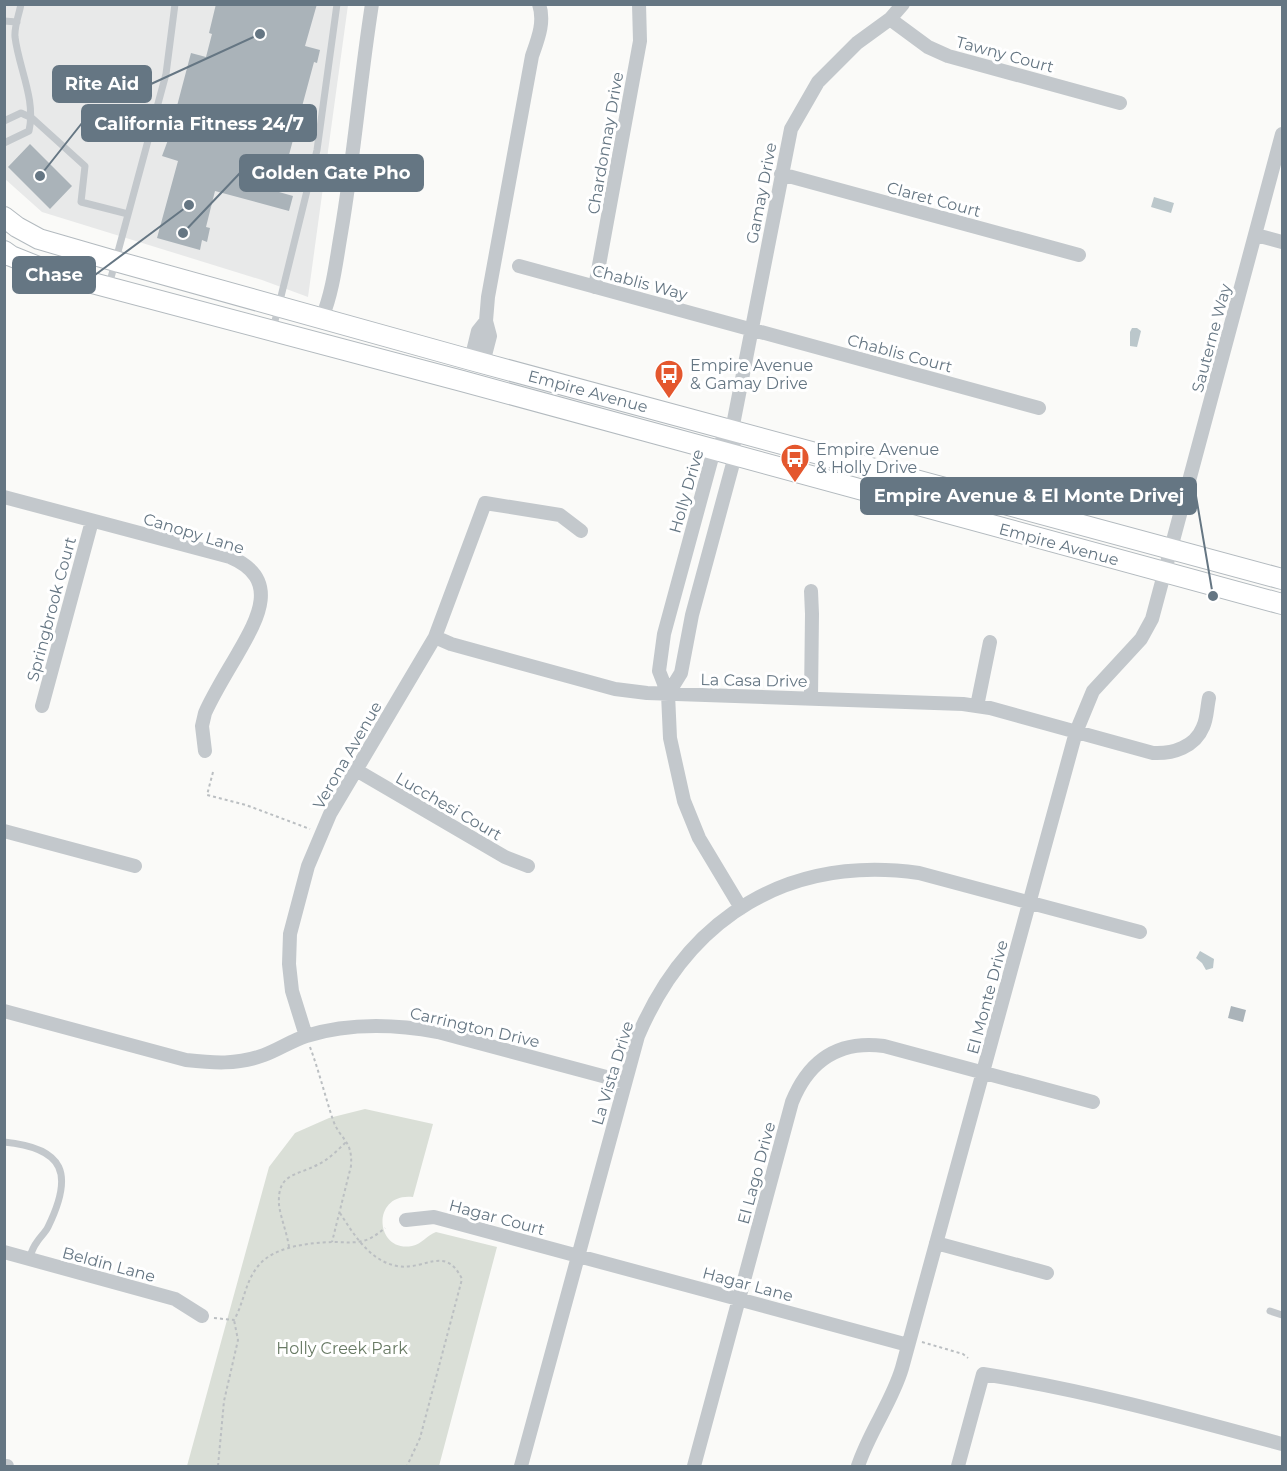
<svg xmlns="http://www.w3.org/2000/svg" width="1287" height="1471" font-family="Montserrat,sans-serif">
<rect width="100%" height="100%" fill="#fafaf8"/>
<path fill="#e8e9e9" d="M5,5H348L308,297L262,280L42,212L5,179Z"/>
<path fill="#dadfd7" d="M365,1109L433,1124L413,1197C371,1192 374,1253 412,1246C422,1244 427,1235 436,1232L497,1247L439,1466H187L269,1167L295,1133L329,1118Z"/>
<path fill="#bbc7cb" d="M1154,197L1174,203L1171,213L1151,207Z
M1132,328H1137L1141,331L1137,347L1130,346V332Z
M1200,951L1214,959L1213,968L1206,970L1202,963L1196,958Z"/>
<path fill="#aab3b9" d="M216,4H317L305,46L320,50L317,63L314,62L279,192L293,196L289,211L215,191L206,227L210,228L207,242L202,240L200,250L157,238L178,161L162,156L168,140L191,53L206,57L212,34L209,33Z
M30,144L72,186L50,209L8,167Z
M1231,1006L1246,1010L1243,1022L1228,1018Z"/>
<g fill="none" stroke-linecap="round" stroke-linejoin="round">
<g stroke="#b3babf" stroke-width="22">
<path id="secondary" d="M4,217L17,227L39,239L115,261L471,360L1282,579
M4,251L11,256L51,272L462,381L1282,604"/>
</g>
<path stroke="#bbbfc2" stroke-width="2" stroke-dasharray="3 3" stroke-linecap="butt" d="M213,772L207,795L246,805L310,829
M310,1047C319,1071 325,1096 333,1120C340,1140 353,1140 351,1166L332,1242
M340,1213C354,1235 370,1261 397,1266C425,1271 445,1244 462,1279L420,1438L407,1466
M289,1247C287,1233 281,1219 279,1205C277,1173 296,1176 317,1165C328,1160 338,1150 347,1141
M214,1318L234,1320C244,1303 245,1281 259,1265C275,1246 309,1243 332,1242C345,1242 357,1244 369,1239C375,1236 380,1232 385,1228
M922,1342L963,1354L968,1358
M218,1466L224,1401L238,1340L234,1320"/>
<path stroke="#c3c8cc" stroke-width="7" d="M4,21L17,22
M4,121L21,113L32,118L85,166L81,202L128,214
M4,143L29,131C36,99 19,69 15,37C14,27 19,15 21,4
M109,285L166,74L175,4
M273,329L317,150L337,4
M4,1142C65,1148 74,1174 48,1227C45,1233 40,1237 37,1242C33,1247 31,1253 29,1259
M1270,1311L1282,1315"/>
<path stroke="#c3c8cc" stroke-width="14" d="M890,19L928,47L948,56L1120,103
M781,174L1079,255
M1256,235L1282,242
M519,266L1039,408
M595,287L640,41L639,4
M322,318C333,291 336,262 341,233C354,157 360,80 372,4
M471,360L478,331L486,321
M483,363L490,336L486,321L488,297L532,56C538,39 545,22 539,4
M732,430L714,450L664,634L659,671L668,694L670,738L684,801L699,838L741,908
M4,497L230,557C282,579 257,620 237,655C226,674 214,693 205,713L202,726L205,751
M811,591L812,614L811,698
M435,637L451,644L615,689L647,693L963,704L990,708L1153,753C1173,754 1195,747 1203,727C1207,719 1207,707 1209,698
M668,694L681,673L692,615L735,456L732,430L791,129L818,82L857,43L890,19L903,4
M42,706L92,521
M977,706L990,642
M356,770L505,857L528,866
M4,831L135,866
M4,1011L186,1060C213,1063 237,1065 264,1055C278,1050 291,1041 306,1036C348,1023 394,1024 438,1032L625,1082
M306,1036L292,991L289,964L290,934L308,866L330,814L435,637L485,503L560,515L581,531
M406,1220L434,1217L908,1345
M936,1243L1047,1273
M4,1252L175,1299L202,1316
M4,1466H7
M521,1466L638,1036C689,916 789,855 919,873L1140,932
M694,1466L792,1102C809,1060 839,1040 884,1046L1093,1102
M858,1466C869,1432 892,1402 902,1368L1076,732L1093,691L1141,639L1152,619L1282,134
M958,1466L983,1374C1085,1390 1183,1417 1282,1444"/>
<use href="#secondary" stroke="#fff" stroke-width="20"/>
</g>
<defs>
<g id="bus-pin" transform="scale(1.5)"><path d="M0 17L-7.5 6A9.5 9.5 0 1 1 7.5 6Z" fill="#e4572e" stroke="#fff"/><path d="M-5-6H5V4H4V6H2V4H-2V6H-4V4H-5ZM-3.5-4V0h7V-4ZM-3.5 1.2v1.5H-2V1.2ZM2 1.2v1.5H3.5V1.2Z" fill="#fff"/></g>
</defs>
<g fill-rule="evenodd">
<use href="#bus-pin" x="669" y="374"/>
<use href="#bus-pin" x="795" y="458"/>
</g>
<g text-anchor="middle" stroke-width="6" stroke-linejoin="round" paint-order="stroke">
<g font-size="16" fill="#657683" stroke="#fff">
<text transform="translate(1005 54) rotate(15)" y="6">Tawny Court</text>
<text transform="translate(605 143) rotate(-80)" y="6">Chardonnay Drive</text>
<text transform="translate(761 193) rotate(-79)" y="6">Gamay Drive</text>
<text transform="translate(934 199) rotate(15)" y="6">Claret Court</text>
<text transform="translate(640 282) rotate(15)" y="6">Chablis Way</text>
<text transform="translate(1211 338) rotate(-75)" y="6">Sauterne Way</text>
<text transform="translate(900 353) rotate(15)" y="6">Chablis Court</text>
<text transform="translate(588 391) rotate(15)" y="6">Empire Avenue</text>
<text transform="translate(686 491) rotate(-74)" y="6">Holly Drive</text>
<text transform="translate(194 533) rotate(17)" y="6">Canopy Lane</text>
<text transform="translate(1059 544) rotate(15)" y="6">Empire Avenue</text>
<text transform="translate(51 609) rotate(-75)" y="6">Springbrook Court</text>
<text transform="translate(754 680) rotate(1)" y="6">La Casa Drive</text>
<text transform="translate(347 755) rotate(-60)" y="6">Verona Avenue</text>
<text transform="translate(449 806) rotate(30)" y="6">Lucchesi Court</text>
<text transform="translate(987 997) rotate(-75)" y="6">El Monte Drive</text>
<text transform="translate(475 1027) rotate(13)" y="6">Carrington Drive</text>
<text transform="translate(612 1073) rotate(-73)" y="6">La Vista Drive</text>
<text transform="translate(756 1173) rotate(-75)" y="6">El Lago Drive</text>
<text transform="translate(497 1217) rotate(15)" y="6">Hagar Court</text>
<text transform="translate(109 1264) rotate(15)" y="6">Beldin Lane</text>
<text transform="translate(748 1284) rotate(15)" y="6">Hagar Lane</text>
</g>
<g font-size="16" fill="#657683" stroke="#fff" text-anchor="start">
<text x="690" y="371">Empire Avenue<tspan x="690" dy="18">&amp; Gamay Drive</tspan></text>
<text x="816" y="455">Empire Avenue<tspan x="816" dy="18">&amp; Holly Drive</tspan></text>
</g>
<g font-size="16" fill="#687a64" stroke="#fff">
<text x="342" y="1354">Holly Creek Park</text>
</g>
</g>
<path fill="none" stroke="#657683" stroke-width="2" d="M260 34L151 84M40 176L82 123M183 233L240 173M189 205L95 275M1213 596L1196 496"/>
<g fill="#657683" stroke="#fff" stroke-width="2">
<circle cx="260" cy="34" r="6"/>
<circle cx="40" cy="176" r="6"/>
<circle cx="183" cy="233" r="6"/>
<circle cx="189" cy="205" r="6"/>
<circle cx="1213" cy="596" r="6"/>
</g>
<g fill="#657683" stroke="#657683" stroke-width="2">
<rect x="53" y="66" width="98" height="36" rx="6"/>
<rect x="82" y="105" width="234" height="36" rx="6"/>
<rect x="240" y="155" width="183" height="36" rx="6"/>
<rect x="13" y="257" width="82" height="36" rx="6"/>
<rect x="861" y="478" width="335" height="36" rx="6"/>
</g>
<g font-size="18" text-anchor="middle" font-weight="bold" fill="#fff">
<text x="102" y="90">Rite Aid</text>
<text x="199" y="130">California Fitness 24/7</text>
<text x="331" y="179">Golden Gate Pho</text>
<text x="54" y="281">Chase</text>
<text x="1029" y="502">Empire Avenue &amp; El Monte Drivej</text>
</g>
<rect width="1287" height="1471" fill="none" stroke="#657683" stroke-width="12"/>
</svg>
